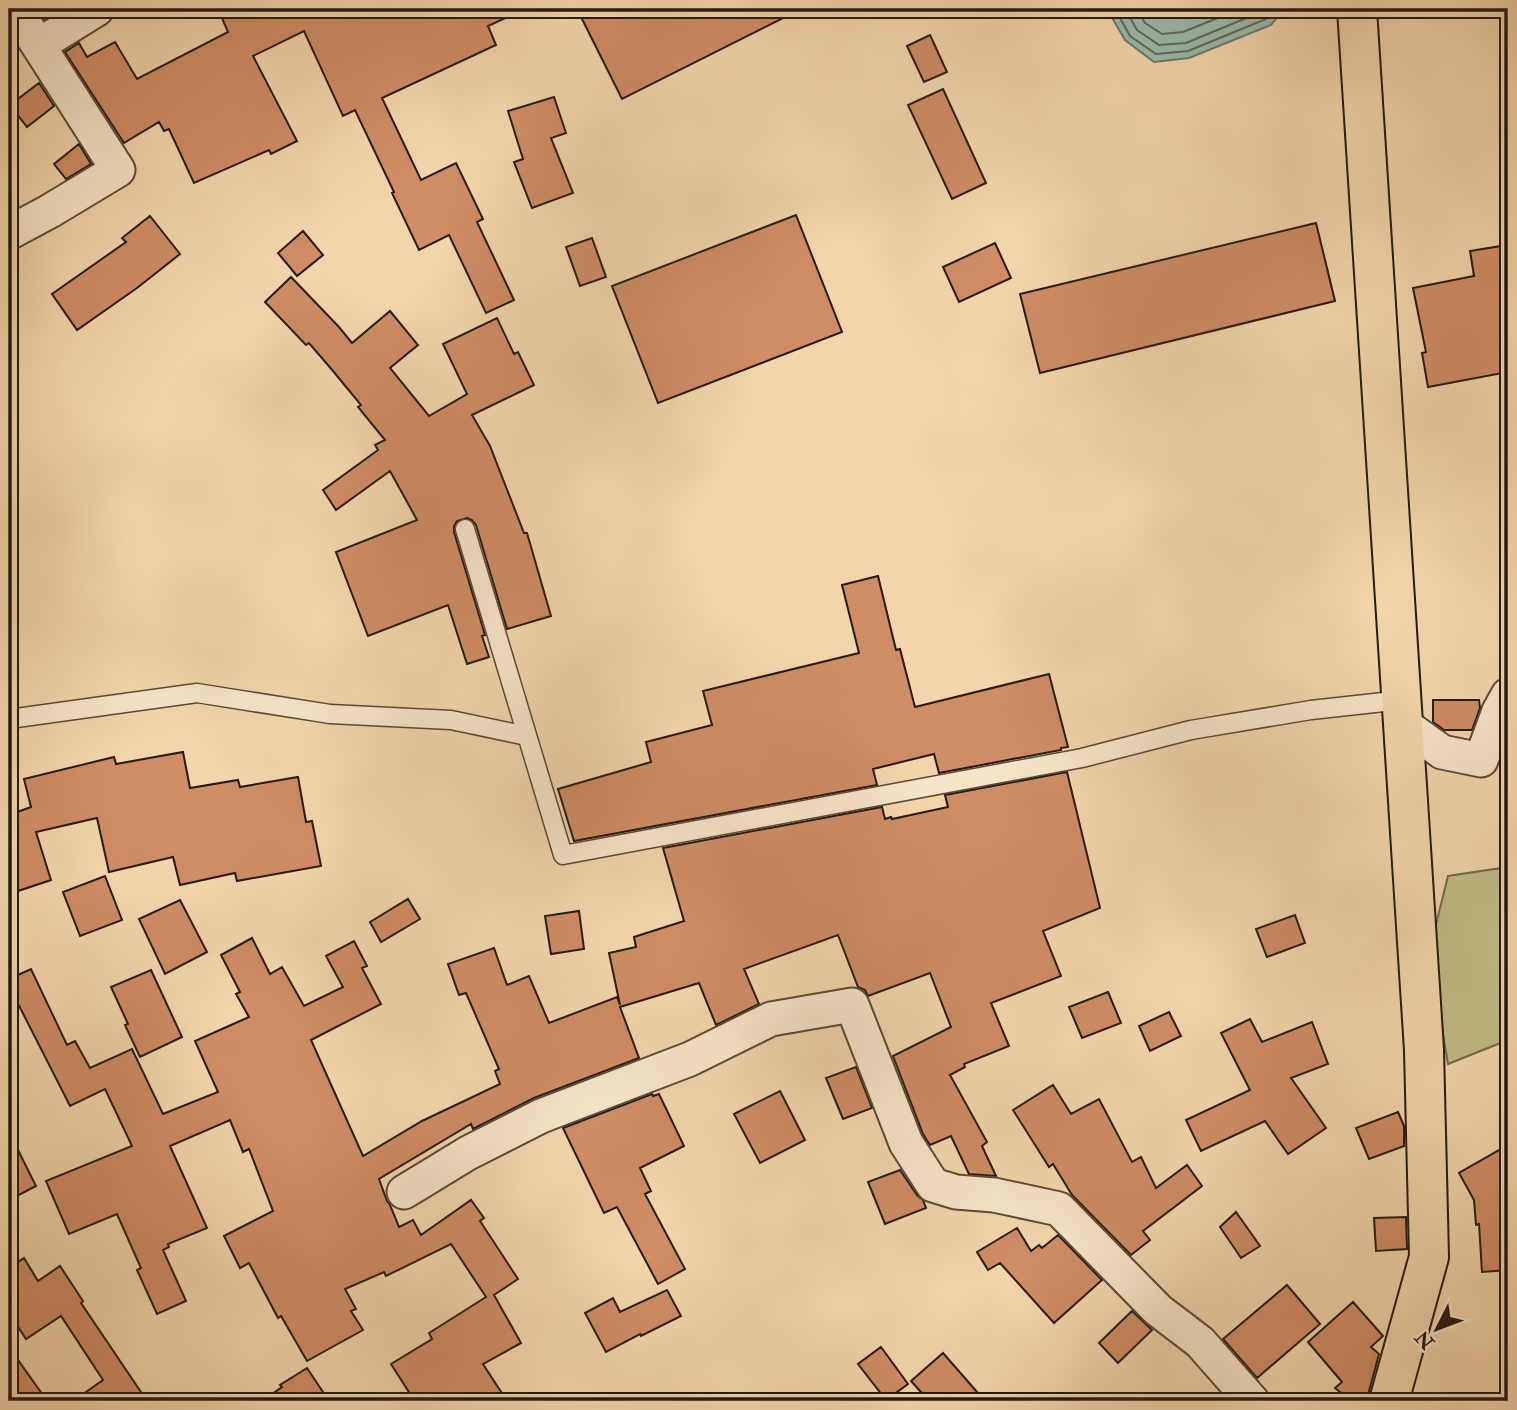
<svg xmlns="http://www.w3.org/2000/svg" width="1517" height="1410" font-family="'IM FELL Double Pica',serif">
<rect width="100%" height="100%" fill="#f3d5ac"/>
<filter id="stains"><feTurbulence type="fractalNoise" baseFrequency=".00286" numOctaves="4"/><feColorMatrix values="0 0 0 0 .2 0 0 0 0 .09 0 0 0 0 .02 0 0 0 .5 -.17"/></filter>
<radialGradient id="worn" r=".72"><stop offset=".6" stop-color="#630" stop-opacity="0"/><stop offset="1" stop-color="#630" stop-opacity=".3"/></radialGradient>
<path fill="#c0bc86" stroke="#726b4c" stroke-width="2" d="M1508,867V1040L1448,1064L1429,953L1448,876Z"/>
<path fill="#9bb9ab" stroke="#6c796d" stroke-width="2" d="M1107,9H1284L1271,25L1189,58L1154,62L1125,40Z"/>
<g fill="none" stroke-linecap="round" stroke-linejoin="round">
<path stroke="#606a5e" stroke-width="2" d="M1115,9L1130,36L1156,54L1188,51L1266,19L1275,9
M1125,9L1137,30L1159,45L1186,43L1261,12L1264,9
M1137,9L1145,23L1162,34L1183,32L1240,9"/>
</g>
<path fill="#cf8c65" stroke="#251a11" stroke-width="2" d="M38,9H60L44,19Z
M218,9H525L488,26L496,45L382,98L421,180L456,163L483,219L477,222L514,300L486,313L449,235L419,250L392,193L394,192L355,110L343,116L304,31L253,56L297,141L271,154L269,150L194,183L169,129L164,131L159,122L124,143L65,52L79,43L87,57L115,42L137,79L228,32Z
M577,9H801L622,99Z
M930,35L947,72L924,82L907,46Z
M39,83L54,106L27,127L10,105Z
M943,89L986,183L952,199L908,105Z
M554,97L566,133L551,138L573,193L532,208L514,162L523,159L508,111Z
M79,144L91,164L66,179L54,164Z
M796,215L842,332L658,403L612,286Z
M150,216L180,254L137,288L77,330L52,294L126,242L122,238Z
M1316,223L1335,301L1040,373L1020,294Z
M303,231L323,255L297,276L278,253Z
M592,238L606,277L580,286L566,247Z
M995,243L1011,278L959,302L943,267Z
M1501,246L1505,270L1508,269V372L1428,387L1422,353L1426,352L1413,288L1474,276L1470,251Z
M291,277L339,327L352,343L390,311L418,345L390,368L429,416L467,394L443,344L497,318L514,354L518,352L534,385L472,415L490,446L524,533H527L551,616L507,629L476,525L472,520L467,518L457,521L454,526V532L485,635L482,636L489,657L467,664L448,605L368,636L336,552L417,520L390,471L336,510L323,490L378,450L375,445L385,440L358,407L361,405L333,371L309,343L306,345L265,302Z
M878,576L896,650L900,649L915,707L1049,674L1068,747L1061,748V750L939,773L934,754L873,769L877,785L574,841L558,789L651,762L646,742L712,725L703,691L859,653L842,585Z
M1433,700H1479L1480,708L1472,730H1444L1433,722Z
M183,752L190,788L238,780L240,787L298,777L306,822L312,821L321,866L237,881L235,873L180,885L173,857L109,872L97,818L36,832L51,880L9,894V815L31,807L24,779L114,757L116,764Z
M1067,772L1100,908L1043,931L1061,976L991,1003L1009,1046L964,1064L965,1067L950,1075L987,1142L982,1146L996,1176L969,1174L951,1136L930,1145L923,1134L893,1056L951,1027L930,973L868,996L865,990L858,987L838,935L744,969L759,1004L716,1025L699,983L620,1007L639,1058L534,1098L473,1129L471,1124L379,1179L387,1201L390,1205L399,1227L413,1220L421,1235L471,1200L484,1218L480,1221L518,1279L494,1295L521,1343L483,1364L507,1401H431L425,1393L414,1400L391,1364L432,1339L429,1333L486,1297L451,1244L386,1276L384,1272L345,1289L356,1309L351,1311L363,1330L307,1361L281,1316L278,1318L249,1263L240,1268L224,1236L273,1211L249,1149L243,1152L230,1120L170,1146L207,1228L168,1244L169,1247L163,1250L186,1301L157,1314L137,1270L141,1268L117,1214L69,1234L46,1181L132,1146L105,1089L70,1106L9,986V979L31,969L67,1045L75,1041L90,1068L132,1049L163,1114L218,1092L195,1041L249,1017L236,994L240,992L221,955L252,938L270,974L282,967L304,1006L343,987L326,956L354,941L367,966L362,968L381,1004L311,1040L363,1156L422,1121L500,1084L495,1071L499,1069L466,993L459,995L448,964L494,948L507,985L529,976L549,1023L617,997L620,1005L609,953L636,947L634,937L684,921L663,848L882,807L885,819L891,817L892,819L948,807L945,795Z
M105,876L122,920L80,936L63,892Z
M408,899L420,919L381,942L370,922Z
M180,900L207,952L165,974L139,919Z
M579,911L584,949L551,954L545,916Z
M1295,915L1305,943L1267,957L1256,929Z
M151,970L182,1037L140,1057L125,1025L128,1024L111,987Z
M1108,992L1121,1023L1082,1038L1069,1007Z
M1169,1012L1181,1036L1150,1051L1139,1026Z
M1250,1019L1262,1042L1312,1022L1328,1064L1291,1078L1326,1128L1288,1154L1265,1121L1201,1151L1186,1120L1250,1090L1221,1033Z
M856,1067L872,1108L843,1119L826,1078Z
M1053,1085L1071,1114L1099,1099L1132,1162L1141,1157L1156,1188L1187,1165L1202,1186L1143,1231L1150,1240L1131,1255L1072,1195L1053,1164L1049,1167L1013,1110Z
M780,1091L805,1140L760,1163L734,1114Z
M652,1094L653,1096L659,1094L684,1146L640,1168L651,1191L645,1194L685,1269L658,1284L617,1207L604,1213L563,1128Z
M1398,1112L1404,1126V1146L1369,1159L1356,1128Z
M9,1132L36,1186L9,1200Z
M1508,1145V1270L1482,1272L1479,1224L1476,1225L1474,1200L1459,1173Z
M900,1170L917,1195L923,1200L926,1208L885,1224L868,1182Z
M1236,1212L1260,1246L1241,1258L1220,1227Z
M1406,1217L1407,1249L1376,1251L1374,1218Z
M1017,1228L1031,1251L1039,1245L1042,1248L1058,1235L1102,1280L1054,1323L1000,1263L988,1270L977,1252Z
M24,1258L38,1281L60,1266L83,1301L81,1303L147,1401H73L103,1380L61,1316L26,1339L9,1313V1268Z
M1287,1285L1320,1324L1257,1378L1223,1339Z
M667,1290L681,1316L641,1336L640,1334L606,1352L585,1313L613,1298L620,1312Z
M1353,1302L1383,1336L1371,1347L1379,1354L1368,1395V1401H1351L1335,1388L1342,1382L1308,1342Z
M1132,1311L1152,1330L1118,1363L1099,1343Z
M9,1347L47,1401H9Z
M881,1347L908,1384L886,1400L858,1364Z
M943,1353L985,1401H929L911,1381Z
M307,1368L329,1401H262L282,1387L280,1385Z"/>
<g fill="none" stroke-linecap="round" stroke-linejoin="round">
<g stroke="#584938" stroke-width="21">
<path id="service" d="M465,529L563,855L1082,758L1191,730L1311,710L1402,700
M9,719L197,693L330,714L451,720L527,736"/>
</g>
<g stroke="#584938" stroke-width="37">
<path id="minor" d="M39,45L97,9
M9,233L50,211L118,170L15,9
M1403,724L1442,752L1481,760L1499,711L1508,695
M404,1192L468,1153L541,1116L690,1059L771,1019L852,1005L906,1143L933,1185L956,1192L994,1195L1059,1209L1158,1310L1200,1342L1252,1401"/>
</g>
<g stroke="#251a11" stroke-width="42">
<path id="primary" d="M1357,9L1424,1050L1429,1257L1389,1401"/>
</g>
<use href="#service" stroke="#f7e4c9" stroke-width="18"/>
<use href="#minor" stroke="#f7e4c9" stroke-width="33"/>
<use href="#primary" stroke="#f3d5ac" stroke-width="38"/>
</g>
<rect width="1517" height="1410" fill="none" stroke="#f3d5ac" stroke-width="35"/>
<rect x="10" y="10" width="1496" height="1389" fill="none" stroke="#251a11" stroke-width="3.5"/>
<rect x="18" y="18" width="1482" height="1375" fill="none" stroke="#251a11" stroke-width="2"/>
<g transform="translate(1437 1329) rotate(228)" stroke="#f7e4c9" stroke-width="5" paint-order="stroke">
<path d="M0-5L12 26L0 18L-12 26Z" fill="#251a11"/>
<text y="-10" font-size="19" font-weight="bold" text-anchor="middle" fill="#251a11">N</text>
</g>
<rect width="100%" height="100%" filter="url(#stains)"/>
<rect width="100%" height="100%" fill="url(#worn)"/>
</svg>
